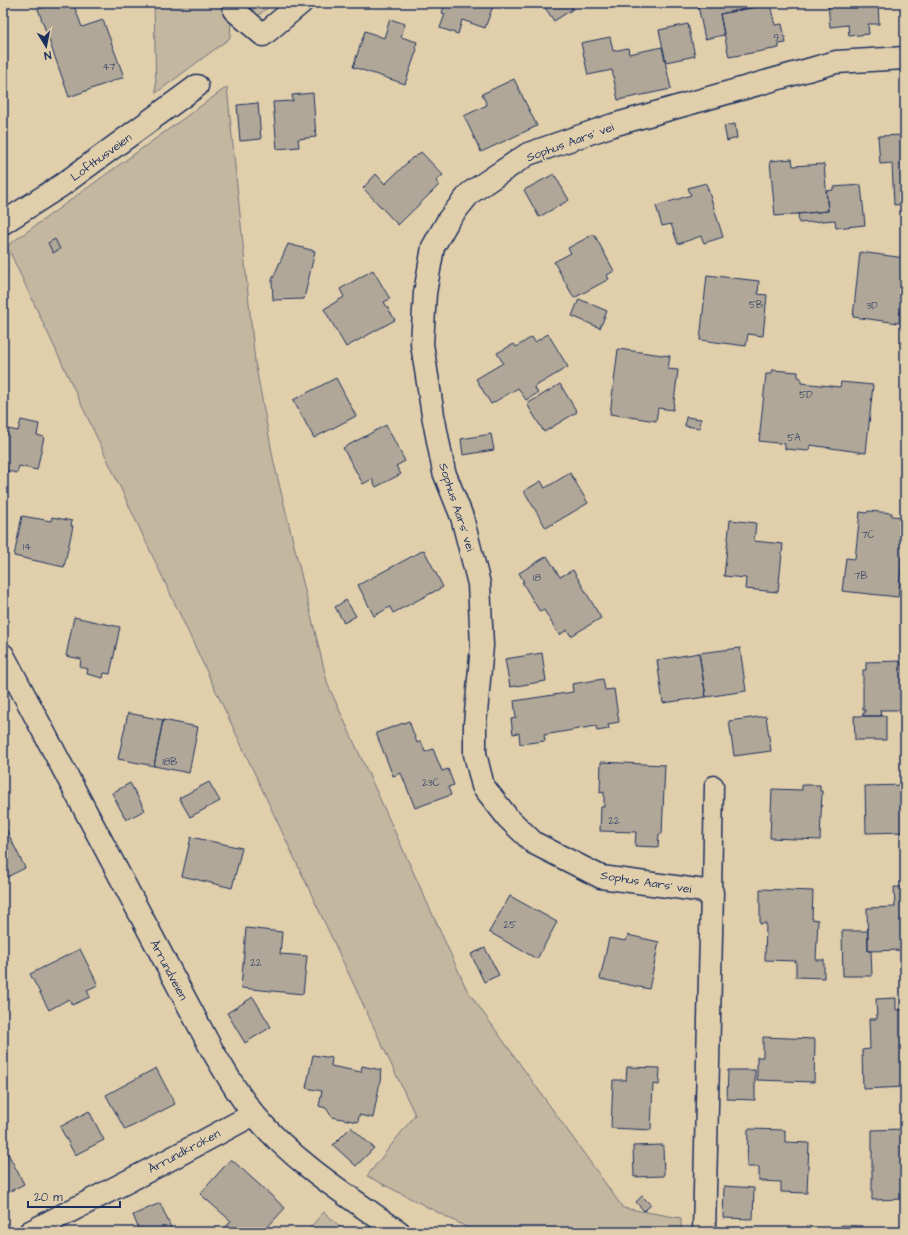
<svg xmlns="http://www.w3.org/2000/svg" width="908" height="1235" font-family="'Architects Daughter',sans-serif">
<rect width="100%" height="100%" fill="#e1cfac"/>
<filter id="ink" filterUnits="userSpaceOnUse"><feTurbulence type="fractalNoise" baseFrequency=".025" numOctaves="2"/><feDisplacementMap in="SourceGraphic" scale="8" xChannelSelector="R" yChannelSelector="G"/><feConvolveMatrix kernelMatrix="1 2 1 2 8 2 1 2 1" color-interpolation-filters="sRGB"/></filter>
<g filter="url(#ink)">
<path fill="#c4b7a0" stroke="#70737f" d="M154,3H232L230,38L156,93Z
M246,3H274L256,17L250,13Z
M227,87L255,362L274,463L328,685L467,990L623,1208L681,1218V1232H476L367,1176L415,1115L7,246Z
M324,1212L346,1232H306Z"/>
<path fill="#b0a798" stroke="#1b2f5e" d="M56,3H73L82,27L103,20L124,77L69,97L38,9Z
M445,3H494L485,28L462,20L458,34L440,28L445,14L442,13Z
M542,3H569L573,9L554,21Z
M712,3H715V5L724,3H754L755,7L720,14L724,35L705,39L698,6Z
M828,3H878L879,24H868L869,34L849,36L848,25L830,27Z
M770,4L775,25L782,24L786,43L779,44V48L729,57L720,14Z
M390,19L405,24L401,37L417,42L415,48L417,49L405,84L353,67L365,31L384,38Z
M688,24L695,56L666,62L659,30Z
M610,37L613,51L628,48L629,54L662,47L671,89L618,100L612,70L588,75L581,43Z
M514,79L537,126L481,152L464,116L487,105L482,94Z
M313,93L316,137L298,139L299,147L277,149L273,102L293,101L292,95Z
M258,103L261,139L240,141L237,105Z
M735,124L737,138L727,141L724,126Z
M905,135V204L894,205L892,163L880,164L878,136Z
M421,152L443,175L436,181L439,185L398,225L363,188L376,174L385,184L413,157L414,158Z
M792,159L793,166L824,164L828,211L775,216L770,161Z
M554,174L569,200L539,217L524,190Z
M706,183L723,237L704,243L701,236L678,244L671,224L662,226L656,206L691,195L688,188Z
M861,185L865,225L836,228L835,220L799,223L798,214L828,211L826,191L833,190V187Z
M594,234L614,271L607,275L609,279L574,298L554,262L571,253L568,248Z
M55,239L60,249L53,253L48,243Z
M288,244L315,251L304,299L273,300L272,280Z
M860,252L905,258V323H902L903,312H900L899,323L853,317Z
M373,270L390,299L384,302L395,320L346,347L324,309L344,297L340,289Z
M707,275L759,281L758,294L767,295L763,336L748,334L746,346L700,340Z
M579,299L607,311L600,328L572,316Z
M548,334L568,367L534,387L538,393L526,400L518,388L491,404L476,379L503,363L497,353L514,344L516,347L532,337L535,342Z
M618,349L670,356L668,369L678,370L673,410L658,408L656,421L610,414Z
M772,370L798,372V377L801,378V383L840,387L841,382L873,385L866,453L810,445L809,451L785,449V444L759,441L766,374H772Z
M336,378L356,416L314,438L293,400Z
M560,384L577,412L544,432L527,404Z
M686,417L701,419L700,428L685,426Z
M21,420L39,424L37,435L44,437L37,470L19,466L17,473L3,470V428L18,431Z
M386,425L405,461L396,466L401,474L376,487L372,479L363,484L343,448Z
M491,434L494,450L463,455L461,439Z
M570,473L588,503L546,528L524,491L541,481L545,488Z
M868,511L892,513V516L905,517V534L898,597L842,591L846,558L855,559L860,512L867,513Z
M22,516L51,521L52,517L72,521L71,526H73L64,567L14,556Z
M730,520L756,523L754,541L783,544L778,592L745,589L746,578L724,576Z
M424,550L443,587L393,613L390,607L374,616L358,585Z
M547,556L560,577L573,570L601,618L571,636L567,630L559,635L544,610L540,612L522,582H524L519,573Z
M346,600L356,616L344,623L335,607Z
M74,617L120,627L110,674L104,673L103,678L87,674L88,669L80,667L81,659L66,656Z
M740,648L746,691L706,697L699,653Z
M542,653L546,681L510,687L505,659Z
M699,653L706,697L663,703L657,660Z
M901,661L902,669H904V710H880L881,716H863V713H865V710H863V670H866V662Z
M603,679L605,690L614,689L619,722L608,724L609,729L597,731L596,726L544,735L545,741L520,744L519,733L513,734L511,719L516,718L514,701L573,692L572,684Z
M128,713L163,720L154,766L118,759Z
M766,716L771,751L734,756L729,721Z
M854,716H886V740H855Z
M163,720L198,727L189,773L154,766Z
M409,721L417,743L421,741L425,752L433,749L442,771L448,769L454,785L448,787L451,795L415,808L401,773L393,776L376,733Z
M601,762L665,765L662,834H659L658,847L635,846L636,832L600,831L601,807H604V792L600,793Z
M209,782L220,801L190,817L179,798Z
M130,783L145,810L126,820L112,793Z
M802,785H820V791H822L820,840L770,838L772,789L802,790Z
M905,785V832L866,833L865,786Z
M3,823L25,868L3,879Z
M191,837L242,848L232,888L182,876Z
M894,887H905V950L868,951L867,908L895,907Z
M760,889L813,891L812,919L818,920L816,960H824V978L796,977V961L765,960L766,923L760,924Z
M510,896L557,922L537,959L489,932Z
M246,928L282,932L280,954L307,956L303,994L241,988Z
M842,931H868V951H871L872,976H843Z
M628,935L659,942L649,989L600,979L609,938L626,941Z
M485,948L499,975L484,982L471,954Z
M80,949L98,985L87,990L90,997L72,1005L69,999L49,1010L30,974Z
M253,997L271,1027L245,1043L227,1013Z
M896,998V1010H905V1087L863,1089L862,1050L870,1049L869,1019H877L876,999Z
M763,1037L815,1039L814,1082L757,1080V1057H763Z
M313,1055L332,1058L331,1066L361,1072L362,1066L381,1070L380,1076H381L373,1118L359,1115L358,1122L332,1117L326,1108L319,1106L322,1091L306,1088Z
M627,1067L660,1068L659,1085L653,1084L651,1130L611,1128L613,1080H626Z
M156,1068L175,1104L125,1130L106,1095Z
M728,1070H755V1100L727,1099Z
M89,1111L104,1140L75,1155L60,1127Z
M351,1127L374,1148L356,1166L333,1145Z
M748,1129L785,1130V1142L809,1143L807,1193L781,1192V1182L759,1181V1167H747Z
M903,1129L904,1144H905V1199L872,1200V1130Z
M3,1144L24,1184L3,1195Z
M663,1145L664,1176L634,1177L633,1146Z
M231,1159L285,1208L263,1232H227L224,1229L231,1221L200,1194Z
M724,1186L754,1188L753,1219L723,1218Z
M642,1196L651,1205L644,1211L636,1202Z
M160,1203L172,1230L168,1232H140L133,1215Z
M841,1225L862,1226V1232H841Z"/>
<g fill="none" stroke-linecap="round" stroke-linejoin="round">
<g stroke="#1b2f5e" stroke-width="21">
<path id="lane" d="M712,892L714,785"/>
</g>
<g stroke="#1b2f5e" stroke-width="25">
<path id="street" d="M233,3L234,10L263,35L301,3
M3,223L62,185L197,86
M3,655L212,1050C225,1071 237,1094 253,1113C292,1161 349,1197 399,1232
M30,1232L165,1162L254,1114
M704,1232L712,892L601,877L534,843L508,818L483,786L475,754V724L482,646L479,584L462,517L444,472L433,415L422,344L425,293L433,247L449,219L470,193L528,154L613,125L836,62L905,58"/>
</g>
<use href="#lane" stroke="#e1cfac" stroke-width="18"/>
<use href="#street" stroke="#e1cfac" stroke-width="22"/>
</g>
</g>
<g text-anchor="middle" stroke-width="3.5" stroke-linejoin="round" paint-order="stroke">
<g font-size="10" fill="#404d6c">
<text x="776" y="41">9</text>
<text x="109" y="70">47</text>
<text x="756" y="308">5B</text>
<text x="872" y="309">3D</text>
<text x="806" y="398">5D</text>
<text x="794" y="441">5A</text>
<text x="868" y="538">7C</text>
<text x="27" y="550">14</text>
<text x="861" y="579">7B</text>
<text x="537" y="581">18</text>
<text x="170" y="765">18B</text>
<text x="431" y="786">23C</text>
<text x="614" y="824">22</text>
<text x="510" y="928">25</text>
<text x="256" y="966">22</text>
</g>
<g font-size="12" fill="#1b2f5e" stroke="#e1cfac">
<text transform="translate(570 142) rotate(-20)" y="4">Sophus Aars' vei</text>
<text transform="translate(101 157) rotate(-36)" y="4">Lofthusveien</text>
<text transform="translate(457 507) rotate(72)" y="4">Sophus Aars' vei</text>
<text transform="translate(646 882) rotate(9)" y="4">Sophus Aars' vei</text>
<text transform="translate(169 970) rotate(62)" y="4">Årrundveien</text>
<text transform="translate(184 1151) rotate(-28)" y="4">Årrundkroken</text>
</g>
</g>
<rect width="908" height="1235" fill="none" stroke="#e1cfac" stroke-width="16"/>
<rect x="8" y="8" width="892" height="1219" fill="none" stroke="#1b2f5e" stroke-width="1.5" filter="url(#ink)"/>
<g transform="translate(46 46) rotate(170)" stroke="#e1cfac" stroke-width="3" paint-order="stroke">
<path d="M0-3L7 15L0 10L-7 15Z" fill="#1b2f5e"/>
<text y="-6" font-size="11" font-weight="bold" text-anchor="middle" fill="#1b2f5e">N</text>
</g>
<path d="M28 1201v6h92v-6" fill="none" stroke="#1b2f5e" stroke-width="2"/>
<text x="34" y="1201" font-size="12" fill="#1b2f5e" stroke="#e1cfac" stroke-width="3" paint-order="stroke">20 m</text>
</svg>
